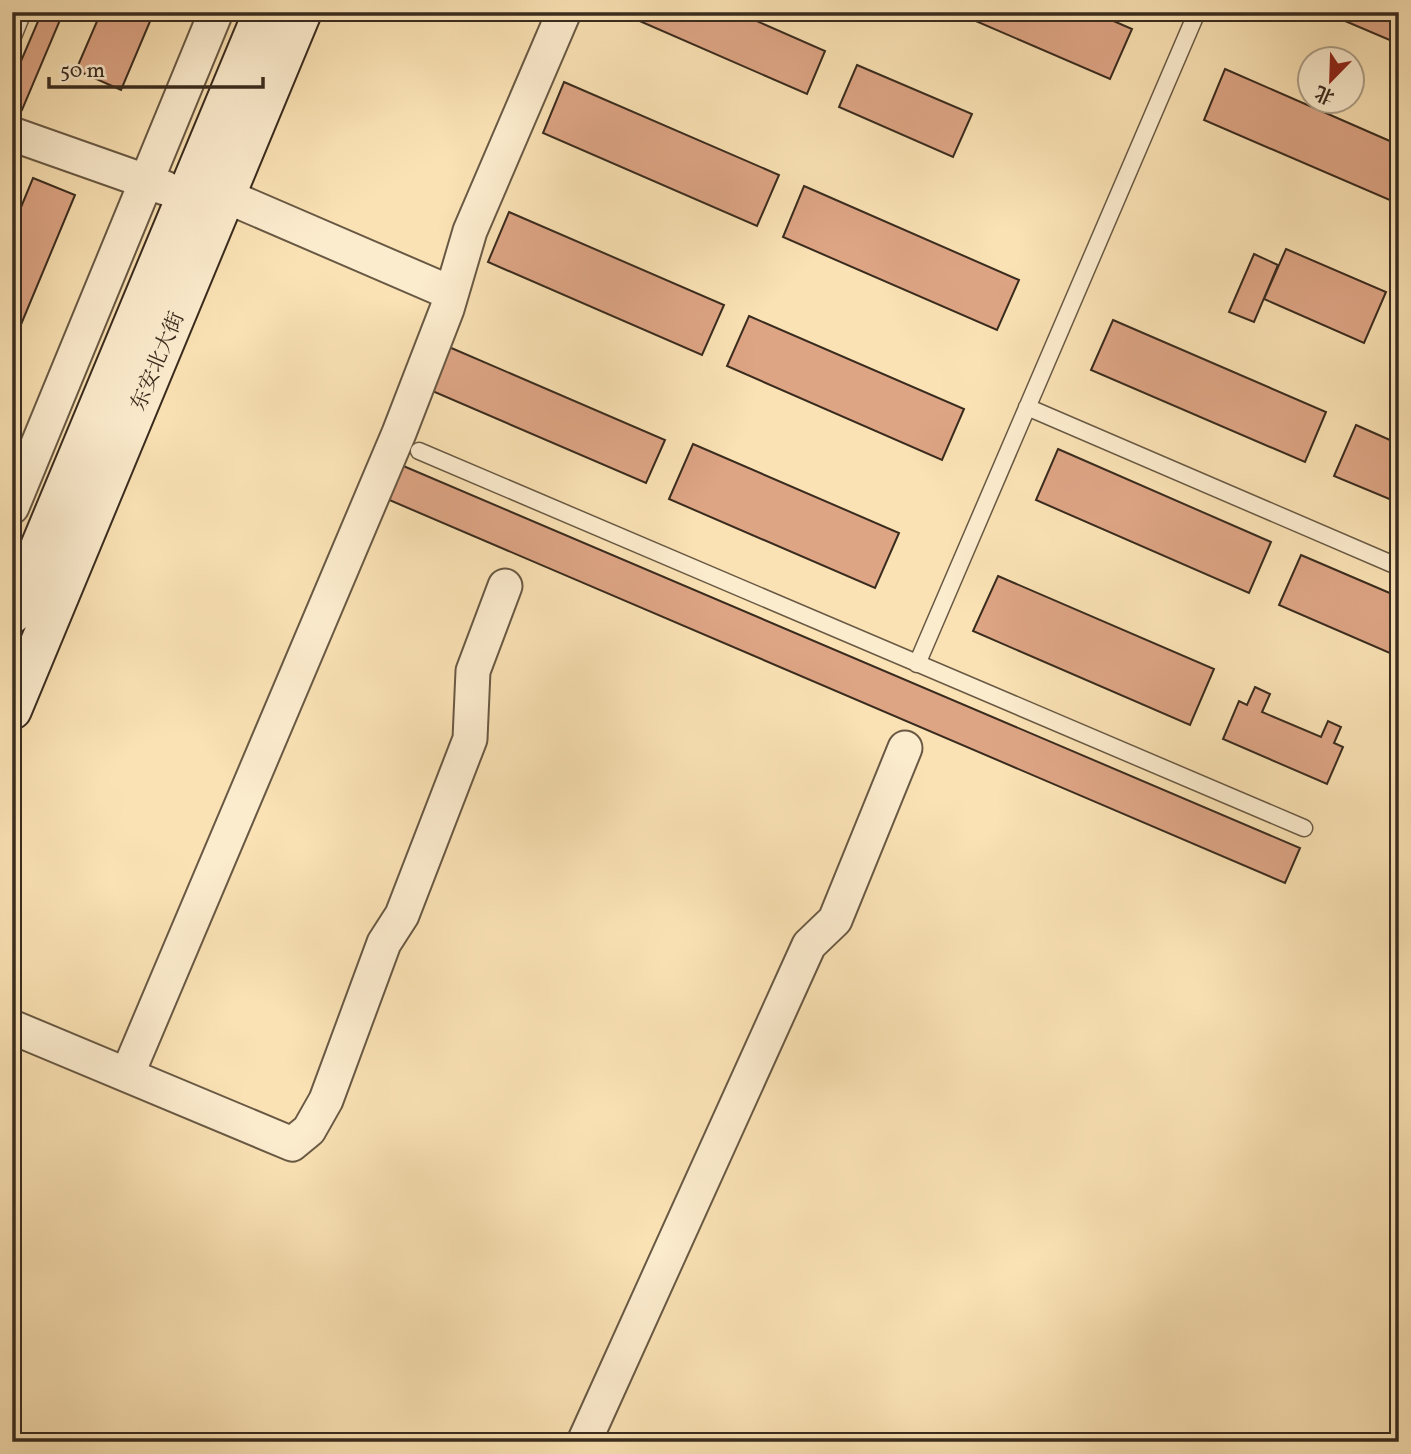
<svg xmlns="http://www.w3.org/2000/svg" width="1411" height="1454" font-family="Vollkorn,'Noto Serif SC',serif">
<rect width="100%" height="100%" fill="#fae2b4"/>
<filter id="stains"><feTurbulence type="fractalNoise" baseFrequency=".00286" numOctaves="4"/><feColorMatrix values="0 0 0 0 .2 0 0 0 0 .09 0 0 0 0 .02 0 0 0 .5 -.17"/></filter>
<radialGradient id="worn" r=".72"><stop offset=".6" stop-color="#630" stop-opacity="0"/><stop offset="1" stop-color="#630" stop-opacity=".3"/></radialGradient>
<path fill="#dea585" stroke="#392b1e" stroke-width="2" d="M42,12L63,13L22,110L12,105V82Z
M101,12H154L121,90L76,70Z
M619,12H736L825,51L807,94Z
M955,12H1093L1132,29L1110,79Z
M1324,12H1399V44Z
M857,65L972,114L953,157L839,107Z
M1225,69L1399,145V204L1204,120Z
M564,82L779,175L757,226L543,133Z
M33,178L75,195L12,346V229Z
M804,186L1019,280L997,330L783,237Z
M509,212L724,305L702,355L488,262Z
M1286,249L1386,292L1364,343L1264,299Z
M1254,254L1278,265L1254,322L1229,312Z
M749,316L964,409L942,460L727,366Z
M1113,320L1326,412L1305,462L1091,370Z
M449,347L665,440L646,483L430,390Z
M1356,425L1399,444V503L1334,476Z
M693,444L899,533L875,588L669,499Z
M1058,449L1271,542L1249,593L1036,500Z
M401,465L1300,848L1285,883L387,499Z
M1301,555L1399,597V657L1279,605Z
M998,576L1214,669L1190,725L973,631Z
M1255,687L1270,694L1262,712L1321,737L1328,721L1341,727L1334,743L1343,747L1327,784L1223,739L1239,701L1247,705Z"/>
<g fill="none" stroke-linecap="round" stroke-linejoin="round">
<g stroke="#695944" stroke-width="19">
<path id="lane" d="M12,39L23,12
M1027,407L1399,567
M419,451L1304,828
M917,664L1197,12"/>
</g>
<g stroke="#695944" stroke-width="37">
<path id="street" d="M12,134L165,188
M226,196L451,293
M12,507L216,12
M12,1027L292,1144L309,1130L326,1100L384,943L402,915L470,739L473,671L505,586
M127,1075L399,433L447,309L470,231L564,12
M584,1442L809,945L835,920L905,748"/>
</g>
<g stroke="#392b1e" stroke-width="42">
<path id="secondary" d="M12,614L263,12
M12,710L302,12"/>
</g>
<use href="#lane" stroke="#fcecce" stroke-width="16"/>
<use href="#street" stroke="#fcecce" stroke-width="33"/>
<use href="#secondary" stroke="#fcecce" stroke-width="38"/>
</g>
<g text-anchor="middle" stroke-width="6" stroke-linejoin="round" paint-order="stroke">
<g font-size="21" fill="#392b1e" stroke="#fcecce">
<text transform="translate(157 361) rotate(-67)" y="7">东安北大街</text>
</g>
</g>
<rect width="1411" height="1454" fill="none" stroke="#fae2b4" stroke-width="42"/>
<rect x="14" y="14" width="1383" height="1426" fill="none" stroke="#392b1e" stroke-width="3.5"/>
<rect x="21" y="21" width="1369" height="1412" fill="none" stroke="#392b1e" stroke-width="2"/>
<g transform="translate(1331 80) rotate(203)"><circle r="33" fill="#fcecce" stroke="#ae9f88" stroke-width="2"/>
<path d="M0-5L12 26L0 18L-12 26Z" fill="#8f2418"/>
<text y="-10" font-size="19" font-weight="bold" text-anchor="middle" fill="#392b1e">北</text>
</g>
<path d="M49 77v10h214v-10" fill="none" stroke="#392b1e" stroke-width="3.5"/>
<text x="60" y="77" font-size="21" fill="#392b1e" stroke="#fcecce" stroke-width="5" paint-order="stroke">50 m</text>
<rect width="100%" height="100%" filter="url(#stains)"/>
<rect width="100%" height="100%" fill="url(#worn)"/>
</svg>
